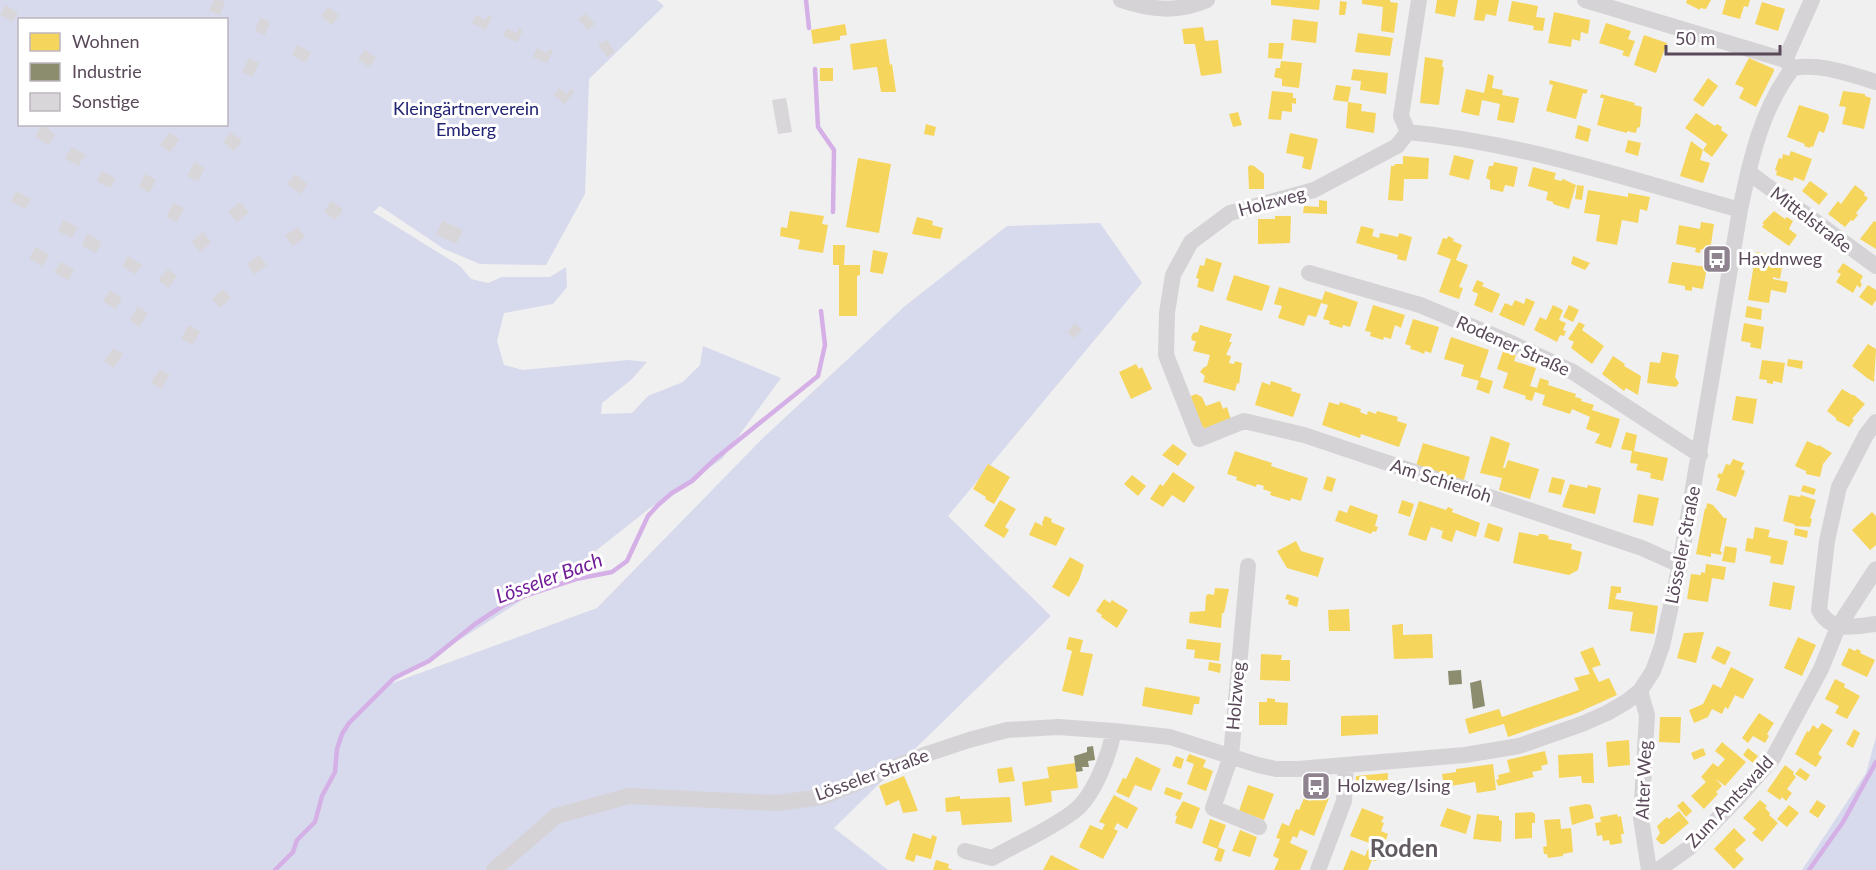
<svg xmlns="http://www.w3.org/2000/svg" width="1876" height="870" font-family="Lato,sans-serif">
<rect width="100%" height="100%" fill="#f0f0f0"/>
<path fill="#d7d9ec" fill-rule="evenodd" d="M0,0H657L664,6L589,79L585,194L546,265L480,264L444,249L380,206L373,212L460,266L471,279L488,283L502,277H550L566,267L567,287L553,304L504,313L497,341L504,365L523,370L628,360L647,362L631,380L602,403L601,414L632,413L648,396L683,382L700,365L703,346L781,378L722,459L650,508L579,564L390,684L597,608L761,440L905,306L1007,226L1100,223L1142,283L948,516L1051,616L834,828L888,870H0ZM20,20H226V124H20Z
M1876,737V870H1802L1866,773Z"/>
<path fill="#f6d55c" d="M1271,0H1320L1319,10L1271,5Z
M1362,0H1390V2L1398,3L1394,33L1381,31L1383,7L1362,4Z
M1437,0H1458L1455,17L1435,13Z
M1477,0H1499L1496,16L1486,14L1484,21L1474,20Z
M1687,0H1711L1706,9L1700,8V10L1686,3Z
M1726,0H1750L1748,7L1744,6L1740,19L1722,14Z
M1340,1L1347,2L1345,15H1339Z
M1512,1L1538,6L1536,17L1545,18L1543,31L1533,30L1534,26L1508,21Z
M1762,2L1785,9L1778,31L1755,24Z
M1554,12L1590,20L1588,34L1581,32L1580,41L1572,39L1571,47L1548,43Z
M1293,19L1318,22L1316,43L1291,40Z
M1606,23L1631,31L1628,39L1635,41L1629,57L1622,55L1624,51L1599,43Z
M845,24L847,35L840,36V40L813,44L811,30Z
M1203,27L1205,41L1218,40L1222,73L1201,76L1195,44H1184L1182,29Z
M1358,33L1393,38L1390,56L1355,52Z
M1644,35L1667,43L1656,73L1634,65Z
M886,39L890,65L892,64L896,92H881L877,67L853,70L850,44Z
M1269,43H1284L1282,59L1268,58Z
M1425,57L1443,60L1442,67H1444L1439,105L1420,103Z
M1749,58L1774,69V71L1756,107L1739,98L1744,88L1735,84Z
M1281,61L1302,63L1299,88L1282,86V79L1274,77L1276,68H1280Z
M820,68H833V81H820Z
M1353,69L1388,73L1386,94L1360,90L1361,81L1351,80Z
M1488,74L1494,76L1492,88L1503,90L1502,95L1519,98L1514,123L1497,120L1500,104L1482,100L1479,116L1461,112L1466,89L1484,93Z
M1708,78L1718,86L1703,107L1693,100Z
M1550,80L1588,90L1586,94L1583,93L1576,119L1546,111L1553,85L1549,84Z
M1336,85L1351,87L1348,102L1333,100Z
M1272,91L1293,93V98H1296V104L1292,103V112L1282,111L1281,120L1268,119Z
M1843,91L1865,94V96L1871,98L1864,129L1842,124L1846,107L1839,106Z
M1601,94L1635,103L1634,105L1642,107L1640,127L1637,128L1636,133L1627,131V133L1597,125L1604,98H1600Z
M1348,102L1362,104L1361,111L1376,113L1374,133L1346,128Z
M1799,105L1828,114L1829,118L1824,133L1819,131L1813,147L1811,146L1810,148L1804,146L1805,144L1787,137Z
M1238,112L1242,125L1233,127L1229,114Z
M1696,113L1715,126L1717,124L1722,127L1721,130L1728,135L1712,157L1703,150L1707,144L1685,128Z
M926,124L936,127L934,136L924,134Z
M1578,125L1591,129L1588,142L1575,138Z
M1290,133L1318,139L1311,170L1302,168L1304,157L1286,153Z
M1628,140L1641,143L1638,156L1625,152Z
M1691,141L1703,150L1700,160L1710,163L1703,183L1680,176Z
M1791,151L1812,159L1804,181L1794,177L1793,181L1776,175L1777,171L1775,170L1779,158L1782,159L1783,154L1789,156Z
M1454,155L1474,160L1469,180L1449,175Z
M1403,156L1429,158L1428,179H1404L1403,201L1388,200L1391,166H1394L1395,164H1403Z
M858,158L891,164L879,233L846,227Z
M1494,162L1518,167L1514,187L1505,185L1503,192L1490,189V180L1486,178L1489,166H1493Z
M1250,165L1254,166L1264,174V189H1249L1248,167Z
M1533,167L1556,173L1554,179L1561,181L1563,179L1576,185L1569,209L1553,204V202L1546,200L1548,192L1528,186Z
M1810,181L1828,194L1819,205L1802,191Z
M1577,185L1584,186L1582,200L1575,199Z
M1855,185L1865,193L1864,195L1868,198L1856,213L1858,215L1853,221L1851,220L1845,227L1828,214L1838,201L1841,204Z
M1588,190L1628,197V193L1650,197L1647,211L1640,209L1638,223L1622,220L1617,245L1596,241L1600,215L1584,213Z
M1319,200L1327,201V214L1303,213L1304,206L1319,207Z
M790,211L824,216L822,224L828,225L823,253L798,249L800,240L780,236L781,227L787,228Z
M1774,211L1785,219L1787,217L1793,221L1789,229L1797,235L1789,246L1762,227L1764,224L1762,223Z
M1275,216H1291L1290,243L1258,244V219H1275Z
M917,217L933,221L932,225L943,228L940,239L912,234Z
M1874,221L1876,222V249L1860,239Z
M1701,222L1714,224L1710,251L1701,249L1700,253L1695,252L1696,248L1676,244L1679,225L1700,229Z
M1361,226L1374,229L1372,236L1379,238L1380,233L1398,237L1399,233L1412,237L1406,261L1397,259L1398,255L1356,243Z
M1448,236L1454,239L1453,241L1462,245L1456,260L1468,265L1459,287L1463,288L1459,299L1439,292L1451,259L1437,254L1443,238L1447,239Z
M833,245H845L844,265H860V275L857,276V316H839V265H833Z
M873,250L888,253L883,274L870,272Z
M1756,252L1777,256L1775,266L1782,267L1780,279L1773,277V279L1788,282L1786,293L1771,290L1769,303L1748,300Z
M1573,256L1590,263L1585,270L1571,264Z
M1206,258L1222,263L1213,292L1197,287L1199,279L1196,278L1200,265L1204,266Z
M1672,262L1707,267L1703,289L1692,287V291L1685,290V286L1668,283Z
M1843,263L1863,276L1860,282L1862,284L1860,288L1857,285L1853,293L1836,282L1841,274L1837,272Z
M1234,275L1270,286L1262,311L1226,300Z
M1477,280L1484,283L1482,286L1500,294L1492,313L1474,305L1478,294L1472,291Z
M1868,285L1876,290V300L1872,306L1859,297Z
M1279,287L1322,300L1325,291L1358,302L1350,327L1343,325L1342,328L1329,324L1330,321L1323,319L1328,305L1321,303L1316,317L1308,315L1304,326L1278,318L1282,306L1274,304Z
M1526,298L1535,302L1524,326L1499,315L1505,303L1512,306L1515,300L1524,304Z
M1373,305L1405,315L1401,328L1395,325L1391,339L1384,337L1383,340L1370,336L1371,332L1365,331Z
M1553,305L1563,310L1559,320L1566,323L1563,330L1566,331L1564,336L1560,335L1557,342L1534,330L1540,317L1546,320Z
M1569,305L1579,310L1573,322L1563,317Z
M1747,306L1762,309L1761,320L1745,317Z
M1413,319L1439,327L1431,353L1425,351L1424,354L1417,351L1410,349L1411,346L1405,344Z
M1579,322L1585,325L1582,330L1604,346L1592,364L1571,348L1574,342L1568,339Z
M1744,323L1764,327L1761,349L1750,347L1751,343L1741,341Z
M1200,325L1232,334L1229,342H1232L1226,355L1231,356L1229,363L1234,364L1235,361L1242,363L1239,384L1237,383L1235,391L1203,382L1205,376L1200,372L1203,368L1207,366L1210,355L1193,351L1196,341H1193L1191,338L1193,333L1198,332Z
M1451,337L1489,350L1480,377L1493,381L1489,394L1476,389L1479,381L1461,376L1464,365L1444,359Z
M1868,344L1876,349L1874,382L1867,378L1852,366Z
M1503,351L1516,355L1514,361L1536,368L1530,386L1537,388L1540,378L1549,381L1548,385L1576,394L1575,397L1582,399L1581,401L1594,405L1592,410L1620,419L1611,448L1595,443L1600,434L1586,429L1590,417L1572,409L1570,414L1542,405L1545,395L1535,392L1532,401L1525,399L1526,396L1503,388L1508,373L1497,369Z
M1662,352L1679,355L1675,377L1679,383L1676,387L1647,383L1650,362L1660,363Z
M1613,356L1625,364L1624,366L1641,376L1638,395L1626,388L1624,391L1602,374Z
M1788,359L1803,361L1802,369L1787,366Z
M1762,360L1785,363L1782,383L1773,381V384L1767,383V380L1759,379Z
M1136,364L1139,369L1142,367L1152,389L1131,399L1119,372Z
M1271,381L1292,388L1291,391L1301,394L1293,417L1255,405L1262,382L1270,385Z
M1842,389L1852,395H1854L1865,404L1852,419L1854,420L1849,427L1836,420V418L1827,411Z
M1196,394L1202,397L1206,406L1220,401L1223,409L1227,407L1231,420L1206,429L1197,424L1191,396Z
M1736,396L1757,399L1753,424L1732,420Z
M1329,402L1339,405L1340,402L1361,409L1360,412L1367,415L1368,411L1376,414L1377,411L1398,417L1397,421L1407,424L1399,447L1361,434L1360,438L1322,425Z
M1626,432L1637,435L1634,451L1668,458L1663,481L1650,478L1651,473L1636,470L1638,464L1630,463L1632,451L1621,449Z
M1491,436L1510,443L1503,468H1505L1508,460L1539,469L1530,499L1499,490L1502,478L1480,473Z
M1807,441L1818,446L1819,445L1832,453L1823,464L1820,477L1806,474V471L1795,466Z
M1423,443L1470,457L1464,480L1416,466Z
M1173,444L1187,454L1178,466L1162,455Z
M1235,451L1272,463L1271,466L1308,478L1301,501L1291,498L1290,501L1270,495L1271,492L1263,489L1264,486L1257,484L1256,487L1236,480L1237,477L1227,474Z
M1733,459L1744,463L1741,469L1745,471L1736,497L1716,490L1720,479L1717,477L1719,473L1722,474L1726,464L1730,465Z
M988,464L1010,477L994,504L985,499L986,497L973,489Z
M1173,472L1195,487L1184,503L1172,495L1163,507L1150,499L1160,484L1163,486Z
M1132,475L1146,486L1138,496L1124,484Z
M1327,476L1336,479L1332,492L1323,489Z
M1552,477L1565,480L1561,495L1548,492Z
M1570,484L1587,488L1588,485L1601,488L1595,514L1562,507Z
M1803,485L1816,489L1814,495L1801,491Z
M1638,494L1659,498L1653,526L1633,522Z
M1789,495L1800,497L1801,495L1816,500L1810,518L1812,519L1810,527L1795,526L1794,524L1783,521Z
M1000,500L1016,509L1005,527L1009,530L1004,538L984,526Z
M1402,500L1414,504L1410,517L1398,513Z
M1419,501L1446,510L1448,507L1453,509L1452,512L1480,523L1476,537L1456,530L1452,542L1441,538L1443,531L1431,527L1426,541L1408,535Z
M1707,503L1713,505L1724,518H1727L1720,551L1722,552L1721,555L1711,553V557L1696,554L1705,508L1706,509Z
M1350,505L1378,515L1375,526L1378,527L1376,532L1373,531L1371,534L1335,521L1339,510L1347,513Z
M1872,512L1876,516V545L1870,550L1852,530Z
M1045,516L1052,519L1051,522L1065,528L1056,546L1029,535L1035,522L1043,526L1042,523Z
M1488,523L1503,528L1499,542L1484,537Z
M1755,527L1770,530L1768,537L1788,541L1783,565L1770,563L1771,556L1745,551L1747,538L1753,539Z
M1795,528L1808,531L1807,538L1794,535Z
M1519,532L1538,536L1539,534H1544L1549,536L1548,539L1572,544L1571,549L1582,552L1578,570L1569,575L1513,563Z
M1296,541L1301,551L1324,558L1318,577L1287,568L1277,551Z
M1725,546L1737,548L1735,563L1722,561Z
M1070,557L1084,565L1079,580L1069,597L1052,587Z
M1706,564L1726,567L1724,580L1712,578L1708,602L1687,599L1691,574L1701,575V572L1705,573Z
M1773,582L1795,586L1791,610L1769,606Z
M1611,586L1621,587V593H1617L1615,599L1658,606L1654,634L1630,631L1633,612L1608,609Z
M1215,588L1229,589L1224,613H1222L1221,628L1189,623L1190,612L1205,611L1206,596L1208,594L1214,595Z
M1287,594L1299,598L1297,607L1288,604L1289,600L1285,599Z
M1104,599L1110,603L1112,600L1128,610L1117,628L1101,617L1102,615L1096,611Z
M1349,609L1350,631H1329L1328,610Z
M1403,624V635L1432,634L1433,658L1394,659L1392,625Z
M1704,632L1696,663L1677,658L1684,633Z
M1069,637L1083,640L1080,652L1093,654L1083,696L1062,691L1072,651L1066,649Z
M1798,637L1816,645L1802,676L1784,668Z
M1187,639L1221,643L1219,661L1194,658L1195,650L1186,649Z
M1717,646L1731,652L1725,665L1711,658Z
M1593,647L1601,665L1592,668L1599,682L1609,678L1617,695L1577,713L1508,737L1504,724L1469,734L1465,719L1499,709L1502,717L1579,690L1574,678L1590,674L1580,652Z
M1849,648L1855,651L1857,649L1861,651L1860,653L1875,660L1867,677L1841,665Z
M1261,654L1282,655L1281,660H1290V681L1260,680Z
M1209,662L1221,664L1220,673L1208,670Z
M1731,667L1754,679L1743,699L1735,695L1728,709L1725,707L1722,714L1712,709L1708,717L1694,723L1689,710L1703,704L1713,684L1721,688Z
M1835,679L1845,684L1844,687L1860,696L1847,719L1835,713L1839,706L1825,699Z
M1145,687L1200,697L1199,704H1194L1192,715L1142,706Z
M1267,698L1275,699V702L1288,703L1287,725H1259V702H1267Z
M1759,713L1774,723L1767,734L1769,736L1765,743L1753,736L1748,743L1742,738Z
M1378,715V734L1341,736V716Z
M1660,717H1681L1680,743L1659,742Z
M1822,723L1833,730L1818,754L1822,757L1816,767L1795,754L1807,731L1809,732L1813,725L1818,729Z
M1854,729L1860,733L1853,748L1846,744Z
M1629,740L1630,765L1608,767L1606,742Z
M1722,742L1746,762L1725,786L1716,779L1722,786L1716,792L1718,794L1704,809L1691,796L1706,782L1701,777L1713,763L1718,767L1725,759L1715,751Z
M1703,748L1706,755L1694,760L1691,753Z
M1748,748L1758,756L1753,763L1743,755Z
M1545,751L1548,764L1541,766L1542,770L1532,772L1534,777L1498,786L1496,780L1499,779L1498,775L1510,772L1507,760Z
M1593,753L1594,783H1582L1581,776L1559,778L1558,755Z
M1189,754L1206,760L1203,767L1213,771L1206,791L1187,784L1194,764L1186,761Z
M1176,756L1184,759L1181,769L1172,766Z
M1136,757L1161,769L1151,791L1135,785L1129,798L1116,792L1123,778L1126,779Z
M1075,763L1078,788L1051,791L1052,802L1025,806L1022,782L1049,778L1047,767Z
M1493,764L1496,790L1477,793L1475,782L1444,787L1442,774L1456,772V769Z
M1785,765L1794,772L1793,774L1796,777L1787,789L1792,793L1786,801L1782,797L1780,800L1767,791Z
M1012,767L1015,781L999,783L997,769Z
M1800,768L1810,775L1806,781L1795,774Z
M1388,773L1387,794L1355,792L1356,776Z
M904,776L912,795L918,811L903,813L899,800L886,806L879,786Z
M1248,785L1274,794L1264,820L1239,811Z
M1166,787L1183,793L1180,800L1164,794Z
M1314,792L1329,798L1314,836L1300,830L1297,838L1293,836L1290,843L1308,851L1300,870H1274L1279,859L1273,856L1280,839L1276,838L1282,823L1289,826L1296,809L1299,810L1304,798L1310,801Z
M1114,795L1138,808L1127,829L1117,823L1114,829L1118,831L1103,859L1079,847L1090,825L1102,830L1105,824L1099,822Z
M960,796V799L1010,797L1012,822L962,825L960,811L946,812L945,798Z
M1760,800L1767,806L1765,808L1770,813L1769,815L1778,823L1762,842L1752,833L1756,829L1743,818Z
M1817,800L1826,806L1818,818L1809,812Z
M1183,801L1200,808L1192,829L1175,823L1177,816L1175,815Z
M1683,801L1692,811L1686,817L1677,806Z
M1586,804L1591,805L1594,818L1572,825L1569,807Z
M1789,805L1799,813L1787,827L1777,819Z
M1362,808L1384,817L1381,822L1384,823L1381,831L1388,834L1383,848L1350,836Z
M1447,808L1471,816L1466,834L1440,826Z
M1679,811L1689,823L1664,844H1661L1656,839L1660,833L1657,826L1667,817L1669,819Z
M1532,812L1535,814V823H1532V838L1515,839V813Z
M1477,814L1499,816V820L1502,821L1501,842L1473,839Z
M1617,814L1618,817L1621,816L1624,834H1621L1622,843L1610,845L1609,840L1603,841L1602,835L1597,836L1595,823L1601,822L1600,817Z
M1210,819L1226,825L1218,847L1225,850L1221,862L1214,860L1218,849L1202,843Z
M1560,819L1561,829L1571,828L1573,852L1563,854V856L1548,858L1547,854H1544L1543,847L1547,846L1544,820Z
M1734,828L1746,840L1735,850L1744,859L1734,869L1714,849Z
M1240,830L1257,837L1250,857L1232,851Z
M913,833L931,839L932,835L937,837L931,859L916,855L914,862L905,859Z
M1368,849L1379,854L1376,861L1372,860L1368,870H1343L1351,850L1365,856Z
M1051,855L1080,870H1043Z
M936,860L949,864L948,868L953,870H933Z"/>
<path fill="#8c8c6e" d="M1461,670L1462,684L1449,685L1448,671Z
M1481,680L1485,706L1473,709L1470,683Z
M1093,746L1095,760L1088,761L1089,767H1082L1083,771L1076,772L1074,756L1087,752V747Z"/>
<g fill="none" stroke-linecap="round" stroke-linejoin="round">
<path stroke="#d5b0e6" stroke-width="4.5" d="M806,0L809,28
M815,69L818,127L834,150L833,212
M275,870L293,852L297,840L315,822L322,796L335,772L337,749L342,734L349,723L394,678L429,661L475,624L504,605L524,596L576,579L612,572L627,561L648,516L658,505L672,493L692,481L715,459L818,376L825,345L821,311
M1809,870L1843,822L1876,762"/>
</g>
<path fill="#d8d6d8" d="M214,0L225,1L220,15L209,11Z
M6,5L18,13L12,22L0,14Z
M328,7L339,15L332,25L321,16Z
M585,13L595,24L588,30L578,19Z
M476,15L486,20L488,15L492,17L486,30L472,23Z
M260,18L270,22L265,35L255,31Z
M507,28L517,33L519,28L523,30L517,42L503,36Z
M606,40L615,52L607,57L598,45Z
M297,45L311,53L305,63L292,55Z
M537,48L547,53L549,49L553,50L547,63L533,57Z
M365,50L376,58L369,67L358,59Z
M249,58L259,63L252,77L242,72Z
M559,88L567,94L571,89L574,91L565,104L554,95Z
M786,98L792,132L778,134L772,100Z
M42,125L55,134L48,145L35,136Z
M170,132L179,140L170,152L160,145Z
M231,132L242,141L234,151L223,142Z
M72,147L85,155L78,166L65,158Z
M194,162L205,168L198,181L187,176Z
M102,171L116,178L110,188L97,181Z
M145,174L156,180L149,193L139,187Z
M295,174L308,184L300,194L287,184Z
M16,191L31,199L25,209L11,201Z
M332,201L343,210L335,220L324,211Z
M240,202L249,212L237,222L228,212Z
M173,203L184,208L177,222L166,217Z
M63,220L77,227L72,238L58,231Z
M443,221L463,230L456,244L436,234Z
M298,227L305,237L293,246L285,236Z
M203,232L211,242L200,252L191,242Z
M87,234L102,242L96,253L82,246Z
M36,247L49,255L42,266L29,258Z
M259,255L267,265L254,274L247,264Z
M128,256L142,265L135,274L122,266Z
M61,262L74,270L68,280L54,272Z
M168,269L177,276L168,288L158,280Z
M223,289L231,298L220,308L212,299Z
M110,290L122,298L115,309L103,301Z
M138,307L148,313L139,327L130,320Z
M1075,323L1082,330L1074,338L1067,332Z
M189,325L200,332L192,345L181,338Z
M113,348L123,354L114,368L104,361Z
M160,369L170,375L161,389L151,382Z"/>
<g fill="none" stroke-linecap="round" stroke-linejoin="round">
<path stroke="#d6d3d7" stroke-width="16" d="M1121,0C1151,10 1178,13 1207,0
M1419,0L1401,116L1408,132C1522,143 1630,179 1740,210
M1585,0L1785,60L1793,68
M1785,60L1812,0
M1408,132L1397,146L1314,190L1230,213L1191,242L1173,275L1167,313L1166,355L1199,439L1244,421L1304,435L1642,548L1680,565
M1748,172L1876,266
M1309,273L1420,305L1511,343L1573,372L1700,455
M1876,422L1866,435L1839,487L1827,541L1819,610C1832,634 1853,626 1876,624
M1248,566L1231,756L1213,808L1259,827
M1640,691L1647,715L1641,818L1649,870
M965,851L992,858C1017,844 1051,829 1073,812C1094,797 1109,755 1114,731
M494,870L556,816L629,796L777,803L822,797L927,754L969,740L1007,730L1058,727L1114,731L1170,737L1258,765L1276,769H1298L1465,755L1519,746L1582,724L1607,713L1626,702L1640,691L1653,671L1662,646L1680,565L1740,210C1750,161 1762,107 1793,68C1821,63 1849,74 1876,82
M1318,870L1344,801L1346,765
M1658,870L1689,848L1737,799L1773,758L1821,669L1838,627L1876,569"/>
</g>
<defs>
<g id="bus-square" transform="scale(1.5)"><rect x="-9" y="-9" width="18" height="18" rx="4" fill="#8e838e" stroke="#fff"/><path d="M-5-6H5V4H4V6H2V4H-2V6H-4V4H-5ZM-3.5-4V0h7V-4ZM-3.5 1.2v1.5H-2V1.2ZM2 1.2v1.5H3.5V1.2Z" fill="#fff"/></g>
</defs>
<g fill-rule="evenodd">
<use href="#bus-square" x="1717" y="259"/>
<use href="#bus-square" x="1316" y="786"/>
</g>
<g text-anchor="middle" stroke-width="6" stroke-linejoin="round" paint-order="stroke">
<g font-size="18" fill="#222372" stroke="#fff">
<text x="466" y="115">Kleingärtnerverein<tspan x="466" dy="21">Emberg</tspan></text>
</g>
<g font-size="18" fill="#594959" stroke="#fff">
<text transform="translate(1272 202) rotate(-15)" y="6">Holzweg</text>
<text transform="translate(1811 220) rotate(37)" y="6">Mittelstraße</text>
<text transform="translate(1513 346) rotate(24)" y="6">Rodener Straße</text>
<text transform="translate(1441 481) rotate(18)" y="6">Am Schierloh</text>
<text transform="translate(1683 545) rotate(-79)" y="6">Lösseler Straße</text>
<text transform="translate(1236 696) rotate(-85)" y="6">Holzweg</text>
<text transform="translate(872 775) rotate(-20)" y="6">Lösseler Straße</text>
<text transform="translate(1644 780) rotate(-88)" y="6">Alter Weg</text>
<text transform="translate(1730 802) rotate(-47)" y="6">Zum Amtswald</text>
</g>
<g font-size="18" fill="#594959" stroke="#fff" text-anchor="start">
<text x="1738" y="265">Haydnweg</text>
<text x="1337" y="792">Holzweg/Ising</text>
</g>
<g font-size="20" font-style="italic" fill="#721d98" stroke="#fff">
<text transform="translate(549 578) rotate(-20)" y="7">Lösseler Bach</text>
</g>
<g font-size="24" font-weight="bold" fill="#625c62" stroke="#fff">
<text x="1404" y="857">Roden</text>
</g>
</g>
<rect x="18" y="18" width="210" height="108" fill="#ffffff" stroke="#bdb6bd" stroke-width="1.5"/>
<rect x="30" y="33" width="30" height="18" fill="#f6d55c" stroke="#bdb6bd" stroke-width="1.5"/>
<text x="72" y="48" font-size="18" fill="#594959">Wohnen</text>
<rect x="30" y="63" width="30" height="18" fill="#8c8c6e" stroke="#bdb6bd" stroke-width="1.5"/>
<text x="72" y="78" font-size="18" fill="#594959">Industrie</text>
<rect x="30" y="93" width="30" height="18" fill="#d8d6d8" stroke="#bdb6bd" stroke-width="1.5"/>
<text x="72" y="108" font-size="18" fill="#594959">Sonstige</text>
<path d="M1666 45v9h114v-9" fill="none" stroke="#594959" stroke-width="3"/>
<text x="1675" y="45" font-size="18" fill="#594959" stroke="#ffffff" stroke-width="4.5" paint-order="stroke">50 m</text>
</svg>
